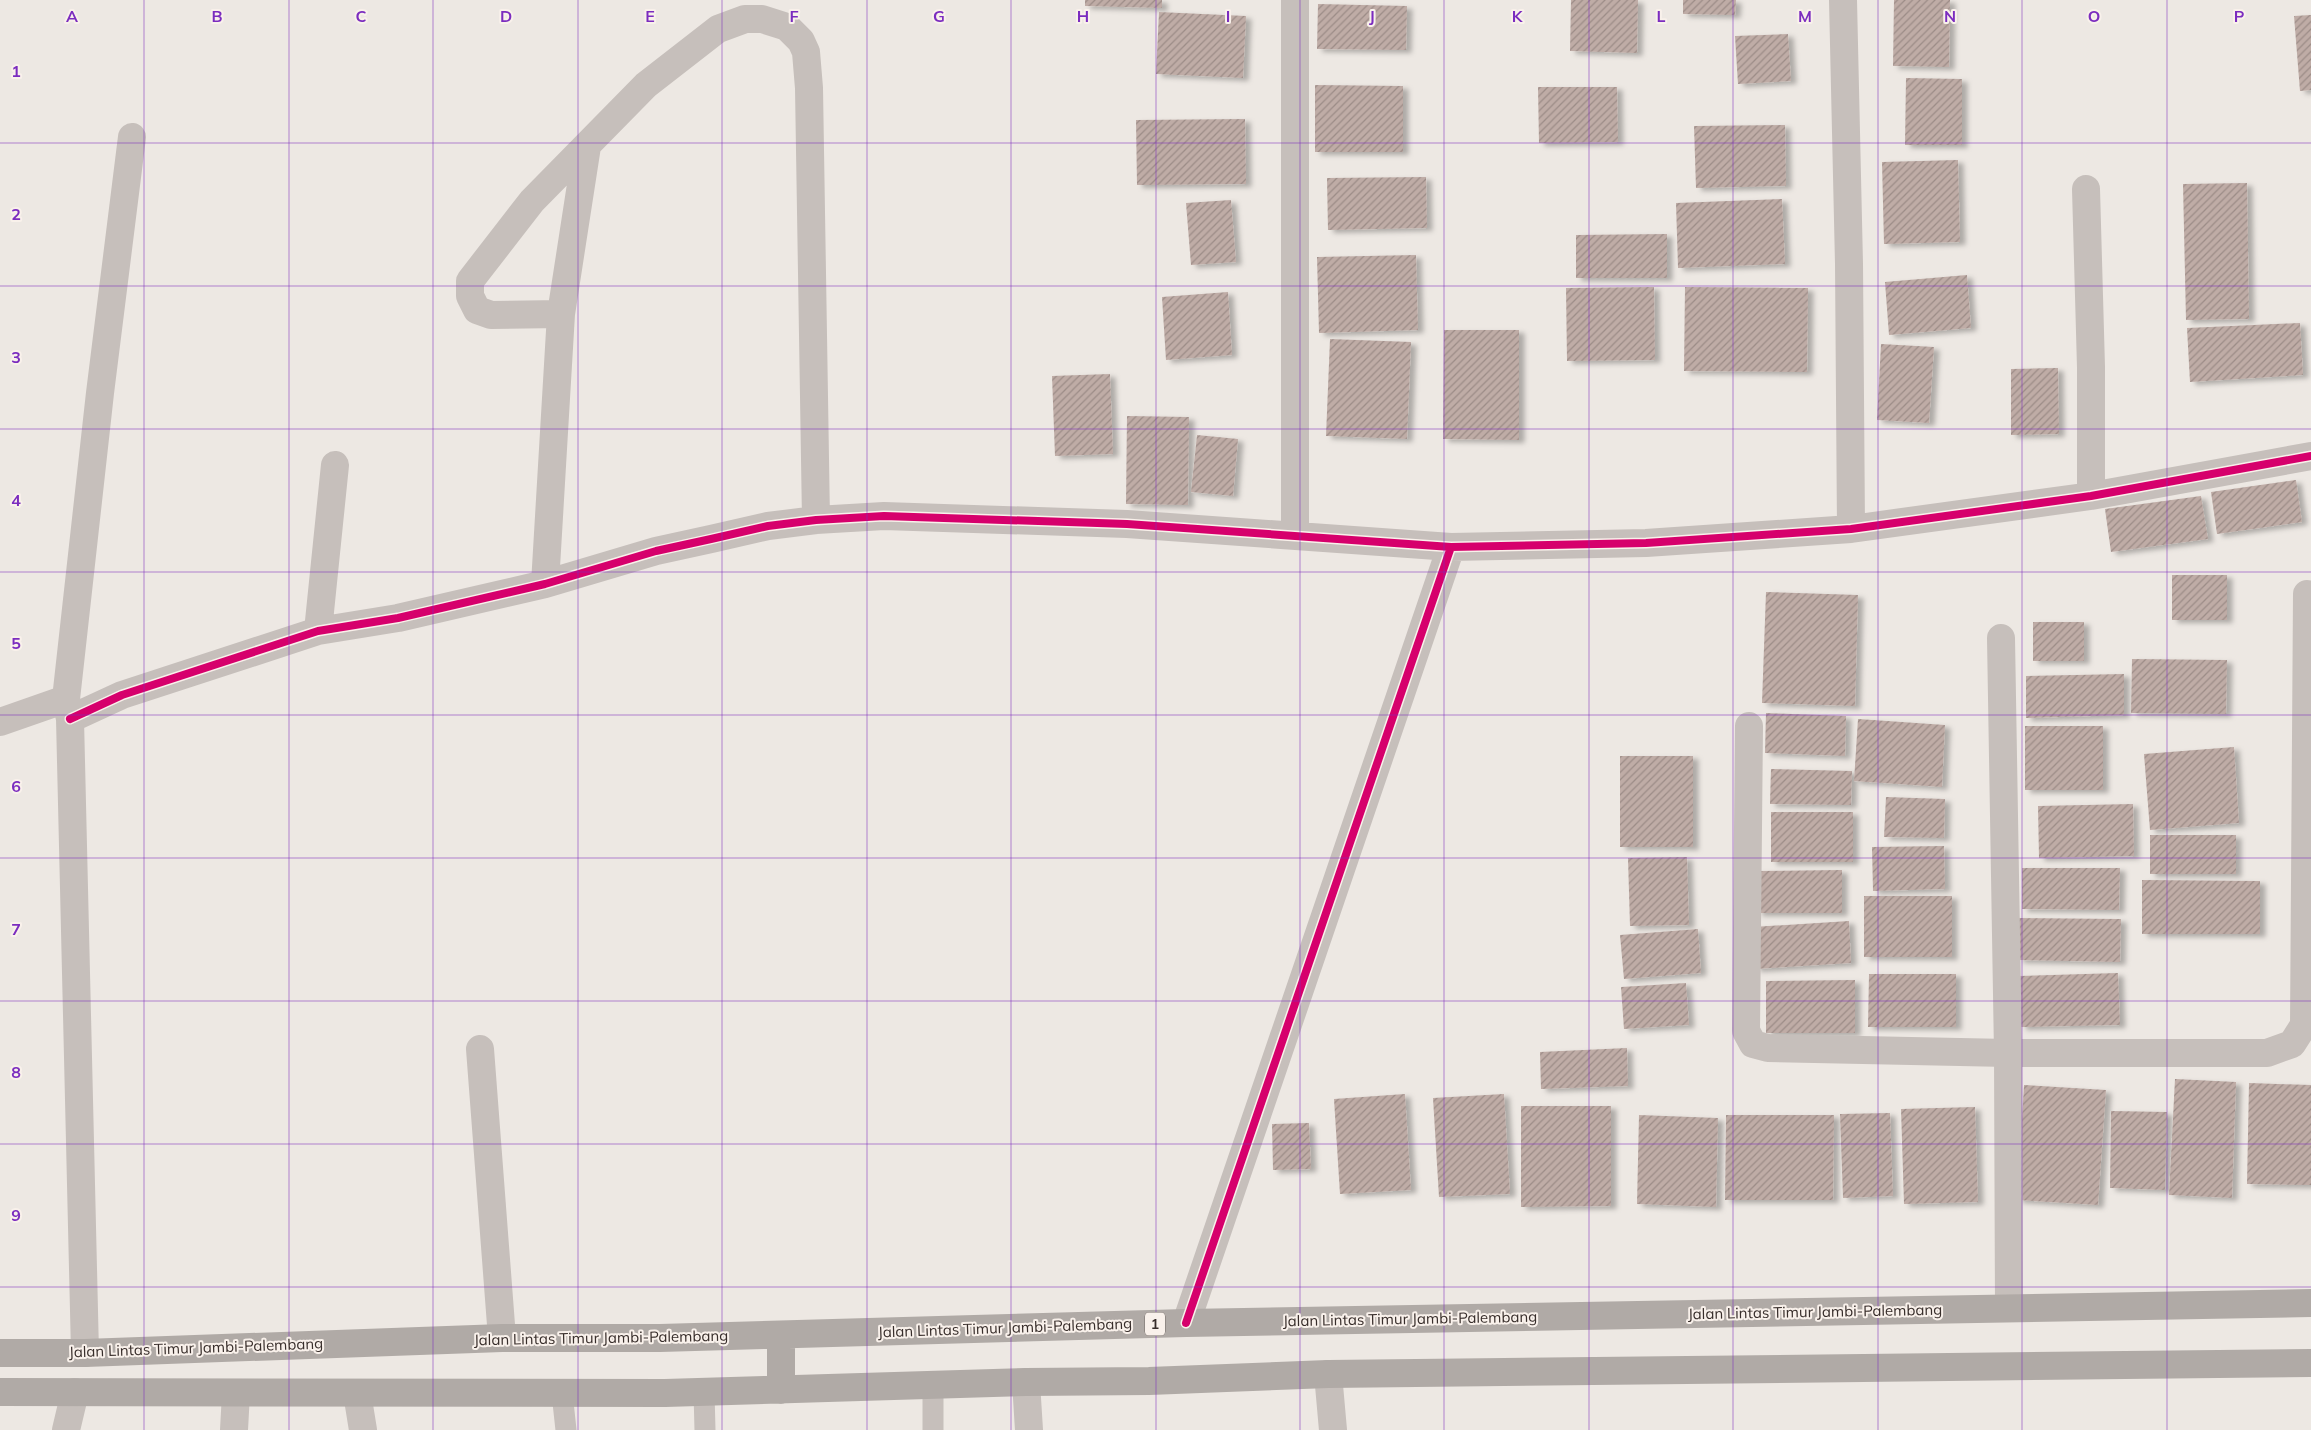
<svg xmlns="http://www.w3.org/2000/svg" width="2311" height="1430" font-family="Mulish,sans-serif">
<defs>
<pattern id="building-hatch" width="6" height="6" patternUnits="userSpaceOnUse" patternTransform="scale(1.25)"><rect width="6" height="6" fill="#bfaca6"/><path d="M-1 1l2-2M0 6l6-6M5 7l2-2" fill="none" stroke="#9c8c87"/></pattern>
<filter id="shadow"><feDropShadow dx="5.5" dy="3" stdDeviation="2.5" flood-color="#0004"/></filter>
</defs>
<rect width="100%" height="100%" fill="#ede8e3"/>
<path fill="url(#building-hatch)" filter="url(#shadow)" d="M1085,0H1162V8L1085,6Z
M1571,0H1638L1637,53L1570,51Z
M1683,0H1736L1735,15L1683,14Z
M1894,0H1950L1949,67L1893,66Z
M1318,4L1407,6L1406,50L1317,49Z
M1159,12L1246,16L1243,78L1156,74Z
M2311,15V90L2300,91L2294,16Z
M1788,34L1791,81L1738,84L1735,36Z
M1906,78L1962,79V145H1905Z
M1315,85L1403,86V152H1315Z
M1538,87H1617L1618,142L1539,143Z
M1245,119L1246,184L1137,185L1136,120Z
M1785,125L1786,186L1696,188L1694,126Z
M1958,160L1960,242L1884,244L1882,162Z
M1426,177L1427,228L1328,230L1327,178Z
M2247,183L2249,319L2186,320L2183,184Z
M1782,199L1785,264L1678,268L1676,203Z
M1231,200L1236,262L1191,265L1186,203Z
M1667,234V278H1576V235Z
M1416,255L1418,330L1319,333L1317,257Z
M1967,275L1971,328L1889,335L1885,282Z
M1654,287L1655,360L1567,361L1566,288Z
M1685,287L1808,288L1807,372L1684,371Z
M1228,292L1232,355L1166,360L1162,297Z
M2300,323L2303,375L2190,382L2187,328Z
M1444,330H1519V440L1443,439Z
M1330,339L1411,342L1407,439L1326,436Z
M1881,344L1934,347L1929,423L1877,420Z
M2058,368L2059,434L2011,435V369Z
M1110,374L1113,454L1055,456L1052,376Z
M1127,416L1189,417L1188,505L1126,504Z
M1197,435L1238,439L1233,496L1191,492Z
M2296,480L2302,522L2217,534L2211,492Z
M2201,496L2208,539L2111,552L2105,509Z
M2172,575H2227V620H2172Z
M1766,592L1858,595L1855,706L1762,703Z
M2033,622H2084V661H2033Z
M2132,659L2227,660L2226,714L2131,713Z
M2124,674V715L2026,718V676Z
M1766,713L1846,716L1845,756L1765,753Z
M1858,719L1945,725L1942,787L1854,781Z
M2025,726H2103V790H2025Z
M2234,747L2239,823L2150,830L2144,754Z
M1620,756H1693V847H1620Z
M1771,769L1852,771L1851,805L1770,804Z
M1886,797L1945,799L1944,838L1884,837Z
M2133,804L2134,856L2039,858L2038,806Z
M1771,812H1853V862H1771Z
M2150,835H2236V874H2150Z
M1944,846L1945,889L1873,891L1872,847Z
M1687,857L1689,925L1630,926L1628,858Z
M2022,868H2120L2119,910L2022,909Z
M1842,870V913H1757V871Z
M2142,880L2260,881V934H2142Z
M1864,896H1952V957H1864Z
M2018,918L2121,919L2120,962L2018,960Z
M1849,921L1851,963L1755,969L1753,927Z
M1698,929L1701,973L1624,979L1620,935Z
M2118,973L2120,1025L2021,1027L2019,976Z
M1869,974H1956V1027H1868Z
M1855,980V1033H1766V981Z
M1686,983L1689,1025L1624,1029L1621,987Z
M1627,1048L1628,1086L1541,1089L1540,1052Z
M2175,1079L2236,1082L2232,1198L2169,1195Z
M2249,1083L2311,1085V1185L2247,1184Z
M2024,1085L2106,1090L2098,1205L2017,1200Z
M1405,1094L1411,1190L1340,1194L1334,1099Z
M1504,1094L1510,1194L1439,1197L1433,1098Z
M1521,1106H1611V1206L1521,1207Z
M1975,1107L1978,1202L1904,1204L1901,1109Z
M2111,1111L2167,1112L2165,1190L2110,1188Z
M1890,1113L1893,1196L1843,1198L1840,1114Z
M1639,1115L1718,1118L1716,1207L1637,1204Z
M1726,1115H1834L1833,1200H1725Z
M1309,1123L1311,1169L1273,1170L1272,1124Z"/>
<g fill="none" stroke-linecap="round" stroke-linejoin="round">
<path stroke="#c6bfbb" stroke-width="21" d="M933,1385V1430
M704,1392L705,1430
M562,1393L566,1430"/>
<path stroke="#c6bfbb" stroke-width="28" d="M1295,0V536
M1843,0L1849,264L1851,529
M2086,189L2091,367V496
M561,314L491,315L477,310L470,296V281L532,201L646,85L718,29L745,19H762L787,27L801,41L806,52L809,88L816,520
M545,584L561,314L587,146
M318,631L335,465
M2001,638L2008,1053L2009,1308
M70,719L122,695L318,631L398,618L545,584L656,551L711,539L768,526L816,520L884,516L1127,524L1451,547
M0,722L66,699
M1749,726L1746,1031L1753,1044L1768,1048L2008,1053H2267L2292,1044L2304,1025L2307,594
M480,1049L502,1338
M1186,1323L1451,547L1646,543L1851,529L2091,496L2311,456
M85,1353L70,719L66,699L100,393L132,137
M1328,1374L1333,1430
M1026,1382L1029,1430
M357,1393L363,1430
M66,1430L75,1392
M234,1430L236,1393"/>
<path stroke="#b0aaa6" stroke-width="28" d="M781,1335V1390
M0,1353H85L502,1338H660L1186,1323L2311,1303
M0,1392L665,1393L1026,1382L1149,1381L1328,1374L2311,1363"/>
<g stroke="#f9f1eb" stroke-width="11">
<path id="cycleway" d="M70,719L122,695L318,631L398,618L545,584L656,551L711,539L768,526L816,520L884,516L1127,524L1451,547
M1186,1323L1451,547L1646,543L1851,529L2091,496L2311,456"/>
</g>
<use href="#cycleway" stroke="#d6006c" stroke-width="8"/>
</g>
<path fill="none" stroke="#7b2cbf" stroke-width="1" stroke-opacity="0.55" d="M144,0V1430M289,0V1430M433,0V1430M578,0V1430M722,0V1430M867,0V1430M1011,0V1430M1156,0V1430M1300,0V1430M1444,0V1430M1589,0V1430M1733,0V1430M1878,0V1430M2022,0V1430M2167,0V1430M0,143H2311M0,286H2311M0,429H2311M0,572H2311M0,715H2311M0,858H2311M0,1001H2311M0,1144H2311M0,1287H2311"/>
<g text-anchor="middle" stroke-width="4" stroke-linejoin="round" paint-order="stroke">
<rect fill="#f9f1eb" stroke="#716864" stroke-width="1" x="1145" y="1312.5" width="20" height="23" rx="4"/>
<g font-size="14" font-weight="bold" fill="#372d2a">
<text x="1155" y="1329">1</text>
</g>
<g font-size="15" fill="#372d2a" stroke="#f9f1eb">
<text transform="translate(1815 1312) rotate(-1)" y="5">Jalan Lintas Timur Jambi-Palembang</text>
<text transform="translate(1410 1319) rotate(-1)" y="5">Jalan Lintas Timur Jambi-Palembang</text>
<text transform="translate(1005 1328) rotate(-2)" y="5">Jalan Lintas Timur Jambi-Palembang</text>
<text transform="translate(601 1338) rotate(-1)" y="5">Jalan Lintas Timur Jambi-Palembang</text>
<text transform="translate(196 1348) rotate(-2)" y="5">Jalan Lintas Timur Jambi-Palembang</text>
</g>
</g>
<g font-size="16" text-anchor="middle" font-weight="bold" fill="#7b2cbf" stroke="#f9f1eb" stroke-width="4" stroke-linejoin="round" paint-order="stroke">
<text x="72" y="22">A</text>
<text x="217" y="22">B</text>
<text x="361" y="22">C</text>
<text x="506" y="22">D</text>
<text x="650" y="22">E</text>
<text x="794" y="22">F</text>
<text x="939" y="22">G</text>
<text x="1083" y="22">H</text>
<text x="1228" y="22">I</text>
<text x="1372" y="22">J</text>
<text x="1517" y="22">K</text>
<text x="1661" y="22">L</text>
<text x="1805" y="22">M</text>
<text x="1950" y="22">N</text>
<text x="2094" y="22">O</text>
<text x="2239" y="22">P</text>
<text x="16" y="77">1</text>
<text x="16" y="220">2</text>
<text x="16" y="363">3</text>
<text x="16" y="506">4</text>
<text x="16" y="649">5</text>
<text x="16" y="792">6</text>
<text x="16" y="935">7</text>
<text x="16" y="1078">8</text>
<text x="16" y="1221">9</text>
</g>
</svg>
